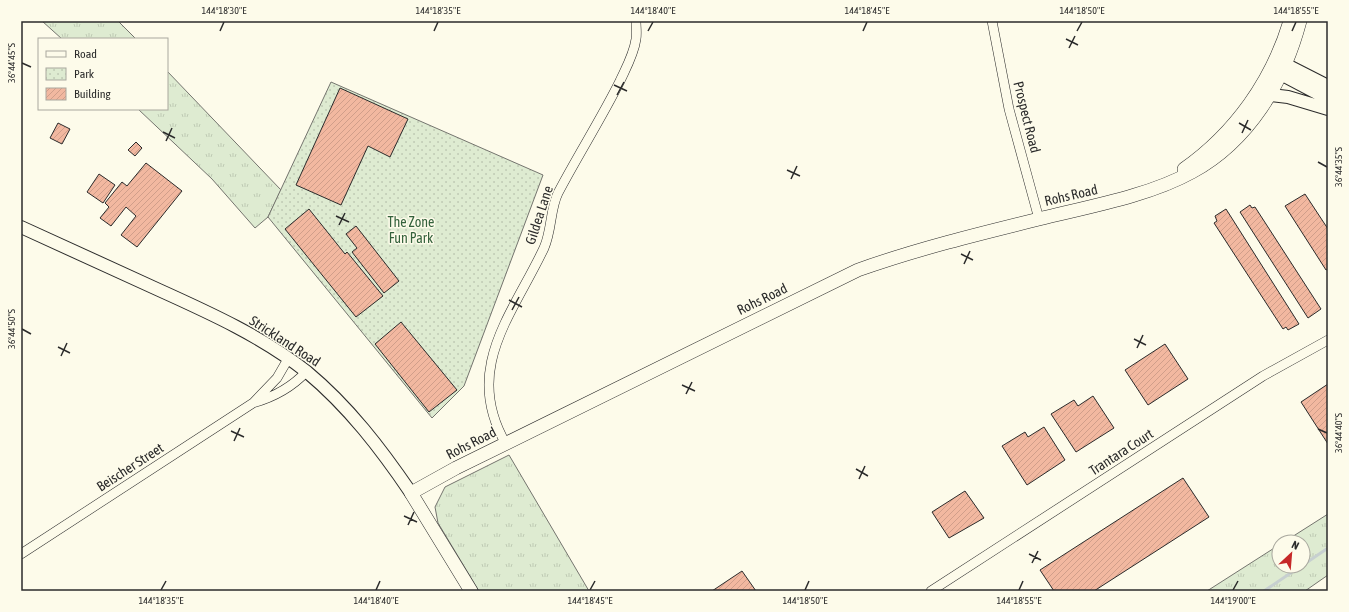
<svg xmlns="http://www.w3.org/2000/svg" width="1349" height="612" font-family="'Asap Condensed',sans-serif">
<defs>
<pattern id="grass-tufts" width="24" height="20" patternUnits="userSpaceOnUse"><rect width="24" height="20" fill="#deebd1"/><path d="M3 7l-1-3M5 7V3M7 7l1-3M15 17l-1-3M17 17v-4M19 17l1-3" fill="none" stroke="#bfcab4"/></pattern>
<pattern id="park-dots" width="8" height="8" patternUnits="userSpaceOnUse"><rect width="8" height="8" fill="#deebd1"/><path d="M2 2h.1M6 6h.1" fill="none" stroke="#bfcab4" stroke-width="1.8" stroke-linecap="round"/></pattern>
<pattern id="building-hatch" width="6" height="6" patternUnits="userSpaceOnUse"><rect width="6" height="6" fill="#f2b8a0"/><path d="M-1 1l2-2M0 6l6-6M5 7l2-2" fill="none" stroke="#d09e8a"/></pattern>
</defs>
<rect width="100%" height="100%" fill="#fdfbea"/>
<path fill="url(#grass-tufts)" stroke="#74746e" d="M42,21H118L136,39H62Z
M167,71L281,190L268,217L255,228L212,179L138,109H167Z
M509,455L589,591H479L438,523L435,507L445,487Z
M1328,514V575L1305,591H1207L1279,545V566H1303V542H1284Z"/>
<path fill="url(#park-dots)" stroke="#74746e" d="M331,82L543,175L464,386L432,418L268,217Z"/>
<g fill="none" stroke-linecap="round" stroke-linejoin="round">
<path stroke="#c7d0d0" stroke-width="3" d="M1303,565L1328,548
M1264,591L1301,566"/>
</g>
<path fill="url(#building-hatch)" stroke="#2b2b2b" d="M340,88L408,119L390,157L368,146L341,205L296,185Z
M58,123L70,129L62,144L50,138Z
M136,142L142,148L135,156L128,150Z
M146,163L182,191L137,247L121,235L136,216L126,207L111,226L100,218L109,207L105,203L122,182L127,186Z
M99,174L115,185L103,203L87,192Z
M1305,194L1328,229V269L1326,270L1285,206Z
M1250,205L1252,208L1255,207L1321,309L1308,318L1240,212Z
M309,209L345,254L347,252L383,296L356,317L285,229Z
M1226,209L1299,324L1288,330L1286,327L1283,329L1214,223L1217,221L1215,216Z
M356,226L399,281L384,293L352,252L357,248L346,234Z
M401,322L457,390L429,412L375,344Z
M1165,344L1188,379L1148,405L1125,370Z
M1328,384V444L1301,402Z
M1093,396L1114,428L1076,452L1051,414L1074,400L1078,406Z
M1044,427L1065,460L1027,485L1002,446L1025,432L1028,437Z
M1183,478L1209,517L1094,591H1054L1040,570Z
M965,491L984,518L949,538L932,512Z
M742,571L756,591H712Z"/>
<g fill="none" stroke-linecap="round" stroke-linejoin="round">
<g stroke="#2b2b2b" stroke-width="10">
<path id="minor" d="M992,21L1009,109L1039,219
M254,402L277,378L288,359
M506,444C462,369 513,314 544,248C552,230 550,209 558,193C578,155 601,119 620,81C626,68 634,54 636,39C637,33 636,27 636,21
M21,554L253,403C274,397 291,388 306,372
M931,591L1263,376L1328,340"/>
</g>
<g stroke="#2b2b2b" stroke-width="14">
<path id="tertiary" d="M1277,60L1328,86
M1273,70L1328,99
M1271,95L1288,97L1328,109
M21,227C67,248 113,269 159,290C210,313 263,337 307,372C349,407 381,449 411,493"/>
</g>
<g stroke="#2b2b2b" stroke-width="14">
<path id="secondary" d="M1184,169C1235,133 1272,81 1290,21
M471,591L411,493L456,468L858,270C917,249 978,234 1039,219C1087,207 1149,196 1192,172C1249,141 1284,82 1300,21"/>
</g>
<use href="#minor" stroke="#fdfbea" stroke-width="9"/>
<use href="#tertiary" stroke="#fdfbea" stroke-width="12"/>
<use href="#secondary" stroke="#fdfbea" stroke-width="13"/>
</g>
<path fill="none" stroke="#2b2b2b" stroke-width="1.5" d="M220,31L224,22M434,31L438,22M648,31L653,22M863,31L867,22M1077,31L1082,22M1292,31L1296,22M1066,39L1078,45M1069,48L1075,36M22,63L31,67M614,85L627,91M617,95L624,82M1239,123L1251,130M163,132L175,138M1242,133L1248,120M166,141L172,128M1318,162L1327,167M787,170L800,176M791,179L797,166M336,216L349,222M339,225L345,213M961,254L973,260M964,264L970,251M509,300L522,307M512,310L519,297M22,329L31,334M1134,339L1146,345M58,347L70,353M1137,348L1143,335M61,356L67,343M682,385L695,391M686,394L692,382M1318,429L1327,433M231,431L244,437M234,441L240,428M856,469L868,476M859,479L865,466M404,516L417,522M408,525L414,512M1029,554L1041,560M1032,563L1038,551M161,590L166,581M376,590L380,581M590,590L595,581M805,590L809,581M1019,590L1023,581M1233,590L1238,581"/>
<g text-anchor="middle" stroke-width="3" stroke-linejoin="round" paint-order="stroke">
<g font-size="14" fill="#2b2b2b" stroke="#fdfbea">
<text transform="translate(1027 117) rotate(76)" y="5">Prospect Road</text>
<text transform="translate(1071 195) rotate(-13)" y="5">Rohs Road</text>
<text transform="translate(539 215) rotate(-72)" y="5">Gildea Lane</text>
<text transform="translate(762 299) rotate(-26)" y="5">Rohs Road</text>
<text transform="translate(285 341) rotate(33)" y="5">Strickland Road</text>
<text transform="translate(471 443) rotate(-27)" y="5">Rohs Road</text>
<text transform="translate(1121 452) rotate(-33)" y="5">Trantara Court</text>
<text transform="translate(130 467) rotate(-33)" y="5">Beischer Street</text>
</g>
<g font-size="14" fill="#34623c" stroke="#fdfbea">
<text x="411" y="227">The Zone<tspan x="411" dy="16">Fun Park</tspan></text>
</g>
</g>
<rect width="1349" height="612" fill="none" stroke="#fdfbea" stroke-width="44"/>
<rect x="38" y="38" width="130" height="72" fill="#fdfbea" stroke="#a9a89e"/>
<rect x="46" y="51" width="20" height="6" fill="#fdfbea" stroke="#a9a89e"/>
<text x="74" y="58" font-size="12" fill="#2b2b2b">Road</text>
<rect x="46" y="68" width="20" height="12" fill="url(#park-dots)" stroke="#a9a89e"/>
<text x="74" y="78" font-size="12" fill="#2b2b2b">Park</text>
<rect x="46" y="88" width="20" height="12" fill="url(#building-hatch)" stroke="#a9a89e"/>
<text x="74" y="98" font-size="12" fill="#2b2b2b">Building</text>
<g transform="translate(1291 554) rotate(26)"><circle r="19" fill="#fdfbea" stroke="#a9a89e"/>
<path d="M0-3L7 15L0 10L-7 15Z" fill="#c62828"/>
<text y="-6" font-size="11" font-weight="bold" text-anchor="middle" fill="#2b2b2b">N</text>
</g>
<rect x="22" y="22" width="1305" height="568" fill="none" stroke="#2b2b2b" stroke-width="1.5"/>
<g font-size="10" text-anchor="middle" fill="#2b2b2b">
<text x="224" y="14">144°18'30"E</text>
<text x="438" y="14">144°18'35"E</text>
<text x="653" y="14">144°18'40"E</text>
<text x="867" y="14">144°18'45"E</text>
<text x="1082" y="14">144°18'50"E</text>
<text x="1296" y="14">144°18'55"E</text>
<text transform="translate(11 63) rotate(-90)" y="4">36°44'45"S</text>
<text transform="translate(1338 167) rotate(-90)" y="4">36°44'35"S</text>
<text transform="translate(11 329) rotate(-90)" y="4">36°44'50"S</text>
<text transform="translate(1338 433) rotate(-90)" y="4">36°44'40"S</text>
<text x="161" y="604">144°18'35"E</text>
<text x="376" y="604">144°18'40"E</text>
<text x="590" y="604">144°18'45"E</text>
<text x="805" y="604">144°18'50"E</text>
<text x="1019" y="604">144°18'55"E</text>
<text x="1233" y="604">144°19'00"E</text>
</g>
</svg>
